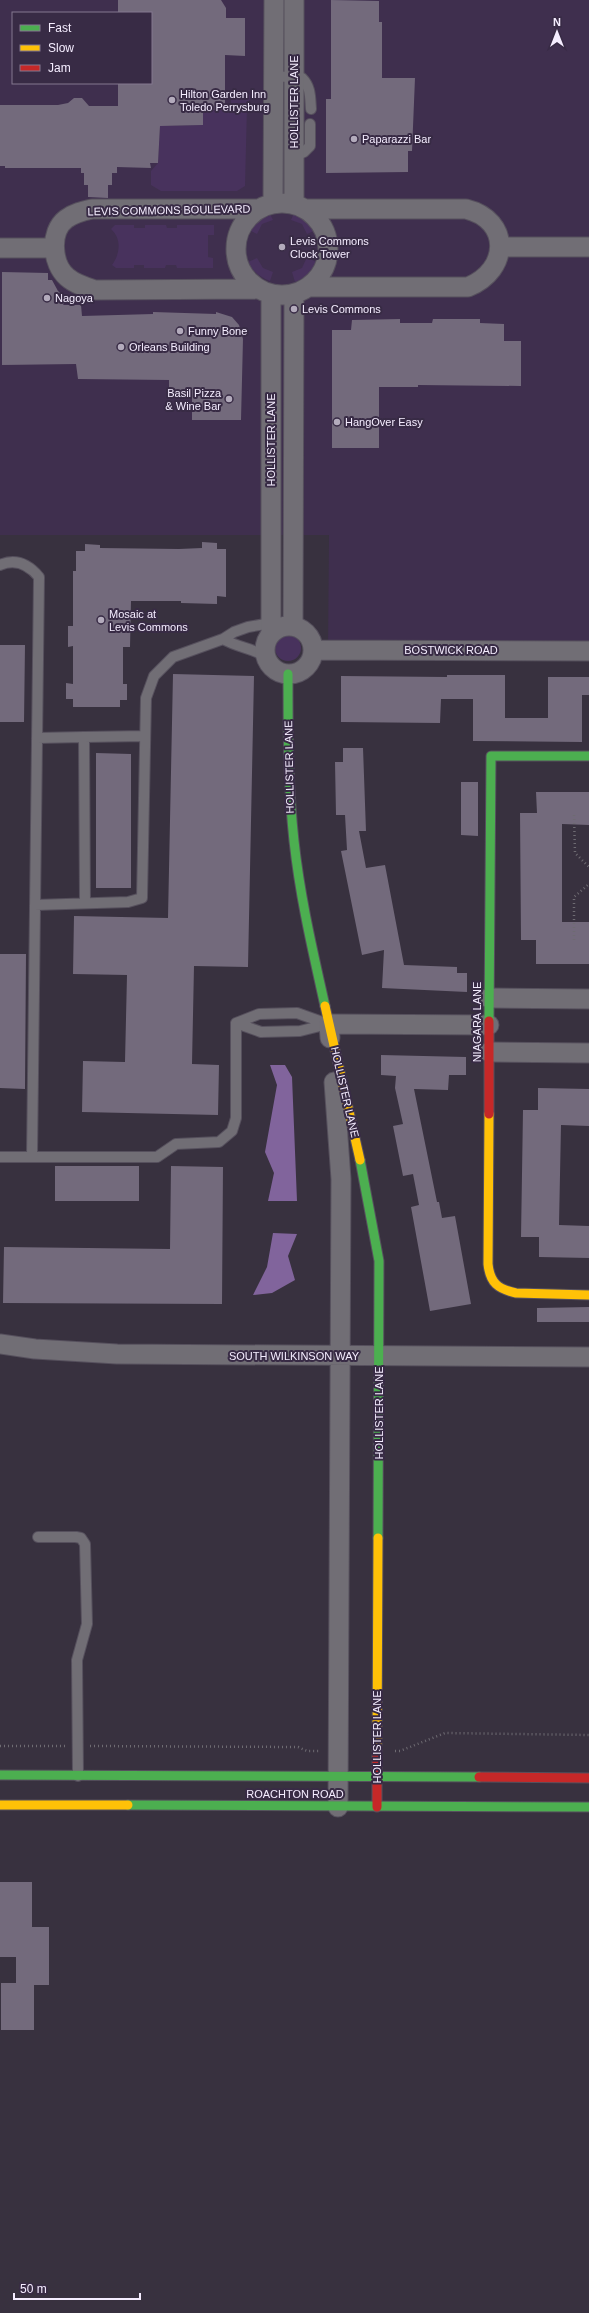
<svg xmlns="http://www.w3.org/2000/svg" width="589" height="2313" font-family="Helvetica,sans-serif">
<rect width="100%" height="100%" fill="#38313f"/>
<path fill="#3f2f4e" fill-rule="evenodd" d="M0,0H589V651L328,650L329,535H0ZM13,13H151V83H13Z"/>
<path fill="#48325d" d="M231,95H251L247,107L245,186L237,191H161L151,185V171L158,163L160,126L203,125V110L231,108Z
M295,211L309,220L316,230L307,234L302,224L291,220Z
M269,212L273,220L262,224L257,234L249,230L259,218Z
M115,225H134V228H145V225H166L167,228H177V225H214V235H208V257L213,258V268H177L176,265H166L165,268H144V265H134V268H116L112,265C120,254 122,239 111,229Z
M307,257L316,262C312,271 305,278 295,282L292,272L302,268Z
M257,258L263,268L273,272L270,281C260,277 253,272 248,262Z
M275 648a13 13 0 1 1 26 0a13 13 0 1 1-26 0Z"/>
<path fill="#81649c" d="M270,1065H285L292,1077L297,1201H268L274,1173L265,1152L277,1085Z
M273,1233L297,1234L288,1256L295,1280L272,1293L253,1295L267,1267Z"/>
<path fill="#736a7c" d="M118,0H221L226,8V18H245V56L225,55V110H203V125L160,126L158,163H150L151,168L117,167V173H112V185H108V198L88,197V185H84V173H81V168H5V166H0V105H58L68,103L74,98H82L89,106H118V83H151V13H118Z
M331,0L379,1V22H382V78H415L412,151H408V172L326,173V99H331Z
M2,272L48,273V280H52L58,291L67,299L63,305H81L82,316L153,314V312L216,314V312L232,317L239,325L243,339L241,420H192V390H169V380L78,379L76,364L2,365Z
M400,319V323H432L433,319H480V323L504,324V341H521V386L418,385V387H379V448H332V330H351L352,320Z
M202,542L217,543V549H226V597L217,596V604L181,603V601H131L130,647H123V684H127V700H120V707H73V699H66V683L73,684V646L68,647V626H73V571H76V551H85V544L100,545V548L179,549L202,548Z
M0,645H25L24,722H0Z
M173,674L254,676L248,967L194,966L192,1064L219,1065L218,1115L82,1112L83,1061L125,1062L127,975L73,974L74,916L168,918Z
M447,675H505V718H548V677H589V695H582V742L473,741V699H441L440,723L341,722V676L447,677Z
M343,748H363L366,831H359L366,868L385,865L404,965L457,967V973H467V992L382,988L384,950L362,955L341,851L347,850L345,815H336L335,762H343Z
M96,753L131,754V888H96Z
M461,782H478V836L461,835Z
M536,792H589V825L562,824V922H589V964H536V940H521L520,813H537Z
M0,954H26L25,1089L0,1088Z
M381,1055L466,1057V1075H449L448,1090L414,1089L437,1202H439L442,1218L455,1216L471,1304L430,1311L411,1207L419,1205L413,1174L403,1176L393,1126L403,1124L395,1088L396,1076L381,1075Z
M538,1088L589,1089V1126L561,1125L559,1225L589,1226V1258L539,1257V1237H521L523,1110H538Z
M55,1166H139V1201H55Z
M171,1166L223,1167L222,1304L3,1303L4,1247L170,1249Z
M589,1307V1322H537V1308Z
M0,1882H32V1927H49V1985H34V2030H1V1983H16V1957H0Z"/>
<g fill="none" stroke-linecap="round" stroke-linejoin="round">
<g stroke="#56505d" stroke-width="12">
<path id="lane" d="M274,76L302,78C311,87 310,97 311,109
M294,156L304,152L310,146V124
M0,565C16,558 29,565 39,577L32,1157H157L176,1144L219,1142L232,1131L236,1118V1023
M223,639C237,647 251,648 265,656
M37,738L84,737
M85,903L84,737L144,736
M35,905L128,902L142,898L146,698L154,676L173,657L223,639L234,632L248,627L271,623
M236,1023L259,1014L297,1013L328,1024
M236,1023L261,1032L300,1031L328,1024
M0,1157H32
M38,1537H76L81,1538L85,1544L87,1624L77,1660L78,1776"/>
</g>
<g stroke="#56505d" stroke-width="21">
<path id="street" d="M236 249a46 46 0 1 1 92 0a46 46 0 1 1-92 0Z
M273,203L274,0
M294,204V0
M258,209H92C83,211 74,213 66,219C49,232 52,264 67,277C75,284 85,287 95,290L258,289
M306,209H466C511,220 510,270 468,287H308
M500,247H589
M0,248H54
M271,294V633
M293,626L294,294
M265 650a24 24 0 1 1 48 0a24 24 0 1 1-48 0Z
M313,650L589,651
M489,998L589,999
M330,1038L329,1024L489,1025
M489,1052L589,1053
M334,1082L341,1179L338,1807
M0,1344L35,1349L117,1354L589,1357"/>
</g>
<g stroke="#56505d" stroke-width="11">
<path id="fast" d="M288,674C288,730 288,786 294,841C300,897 313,952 325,1006
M489,1021L491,756H589
M360,1160L379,1261L378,1538
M0,1775L479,1777
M128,1805L589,1807"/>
</g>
<g stroke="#56505d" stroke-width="11">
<path id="slow" d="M325,1006L360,1160
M489,1114L488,1264C490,1283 498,1289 516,1293L589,1295
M377,1749L378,1538
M0,1805H128"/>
</g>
<g stroke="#56505d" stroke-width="11">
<path id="jam" d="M489,1114V1021
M479,1777L589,1778
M377,1807V1749"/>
</g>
<path stroke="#6e6b72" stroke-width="2.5" stroke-dasharray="1 3" stroke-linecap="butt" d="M574,815L575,853L589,867
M574,940V897L589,884
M0,1746H65
M90,1746L298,1747L307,1751H320
M395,1751H400L445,1733L589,1735"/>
<use href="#lane" stroke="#716e75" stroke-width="10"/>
<use href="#street" stroke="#716e75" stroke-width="19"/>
<use href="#fast" stroke="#4caf50" stroke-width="9"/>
<use href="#slow" stroke="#ffc107" stroke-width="9"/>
<use href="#jam" stroke="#c62828" stroke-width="9"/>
</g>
<g fill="#b3abbc" stroke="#382b45" stroke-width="1.5">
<circle cx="172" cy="100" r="4"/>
<circle cx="354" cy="139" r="4"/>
<circle cx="282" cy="247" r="4"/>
<circle cx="47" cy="298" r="4"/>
<circle cx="294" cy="309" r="4"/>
<circle cx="180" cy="331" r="4"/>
<circle cx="121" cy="347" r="4"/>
<circle cx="229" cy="399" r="4"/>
<circle cx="337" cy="422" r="4"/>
<circle cx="101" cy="620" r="4"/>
</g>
<g text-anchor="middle" stroke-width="4" stroke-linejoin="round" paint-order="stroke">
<g font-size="11" fill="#f5edff" stroke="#382b45" text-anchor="start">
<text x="180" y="98">Hilton Garden Inn<tspan x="180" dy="13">Toledo Perrysburg</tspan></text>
<text x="362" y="143">Paparazzi Bar</text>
<text x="290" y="245">Levis Commons<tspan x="290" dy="13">Clock Tower</tspan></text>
<text x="55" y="302">Nagoya</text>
<text x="302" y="313">Levis Commons</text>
<text x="188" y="335">Funny Bone</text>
<text x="129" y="351">Orleans Building</text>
<text x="221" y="397" text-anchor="end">Basil Pizza<tspan x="221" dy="13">&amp; Wine Bar</tspan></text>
<text x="345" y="426">HangOver Easy</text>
<text x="109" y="618">Mosaic at<tspan x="109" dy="13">Levis Commons</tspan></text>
</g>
<g font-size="11" fill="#f5edff" stroke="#382b45">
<text transform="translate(294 102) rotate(-90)" y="4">HOLLISTER LANE</text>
<text transform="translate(169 210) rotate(-1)" y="4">LEVIS COMMONS BOULEVARD</text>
<text transform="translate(271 440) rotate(-90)" y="4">HOLLISTER LANE</text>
<text x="451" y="654">BOSTWICK ROAD</text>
<text transform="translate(289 767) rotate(-91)" y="4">HOLLISTER LANE</text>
<text transform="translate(477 1022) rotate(-90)" y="4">NIAGARA LANE</text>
<text transform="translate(345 1092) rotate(77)" y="4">HOLLISTER LANE</text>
<text x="294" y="1360">SOUTH WILKINSON WAY</text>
<text transform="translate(379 1413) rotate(-90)" y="4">HOLLISTER LANE</text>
<text transform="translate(377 1737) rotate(-90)" y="4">HOLLISTER LANE</text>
<text x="295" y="1798">ROACHTON ROAD</text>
</g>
</g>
<rect x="12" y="12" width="140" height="72" fill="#382b45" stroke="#84798f"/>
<rect x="20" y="25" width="20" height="6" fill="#4caf50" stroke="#84798f"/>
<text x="48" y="32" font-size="12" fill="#f5edff">Fast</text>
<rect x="20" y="45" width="20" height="6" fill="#ffc107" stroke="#84798f"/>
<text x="48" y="52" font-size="12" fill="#f5edff">Slow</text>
<rect x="20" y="65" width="20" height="6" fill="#c62828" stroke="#84798f"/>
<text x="48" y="72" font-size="12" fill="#f5edff">Jam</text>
<g transform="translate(557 32)" stroke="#382b45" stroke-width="3" paint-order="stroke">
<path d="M0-3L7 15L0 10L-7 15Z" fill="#f5edff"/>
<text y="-6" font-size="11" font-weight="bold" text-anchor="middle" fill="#f5edff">N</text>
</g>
<path d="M14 2293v6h126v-6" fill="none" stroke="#f5edff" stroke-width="2"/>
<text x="20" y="2293" font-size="12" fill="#f5edff" stroke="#382b45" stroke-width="3" paint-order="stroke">50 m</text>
</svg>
